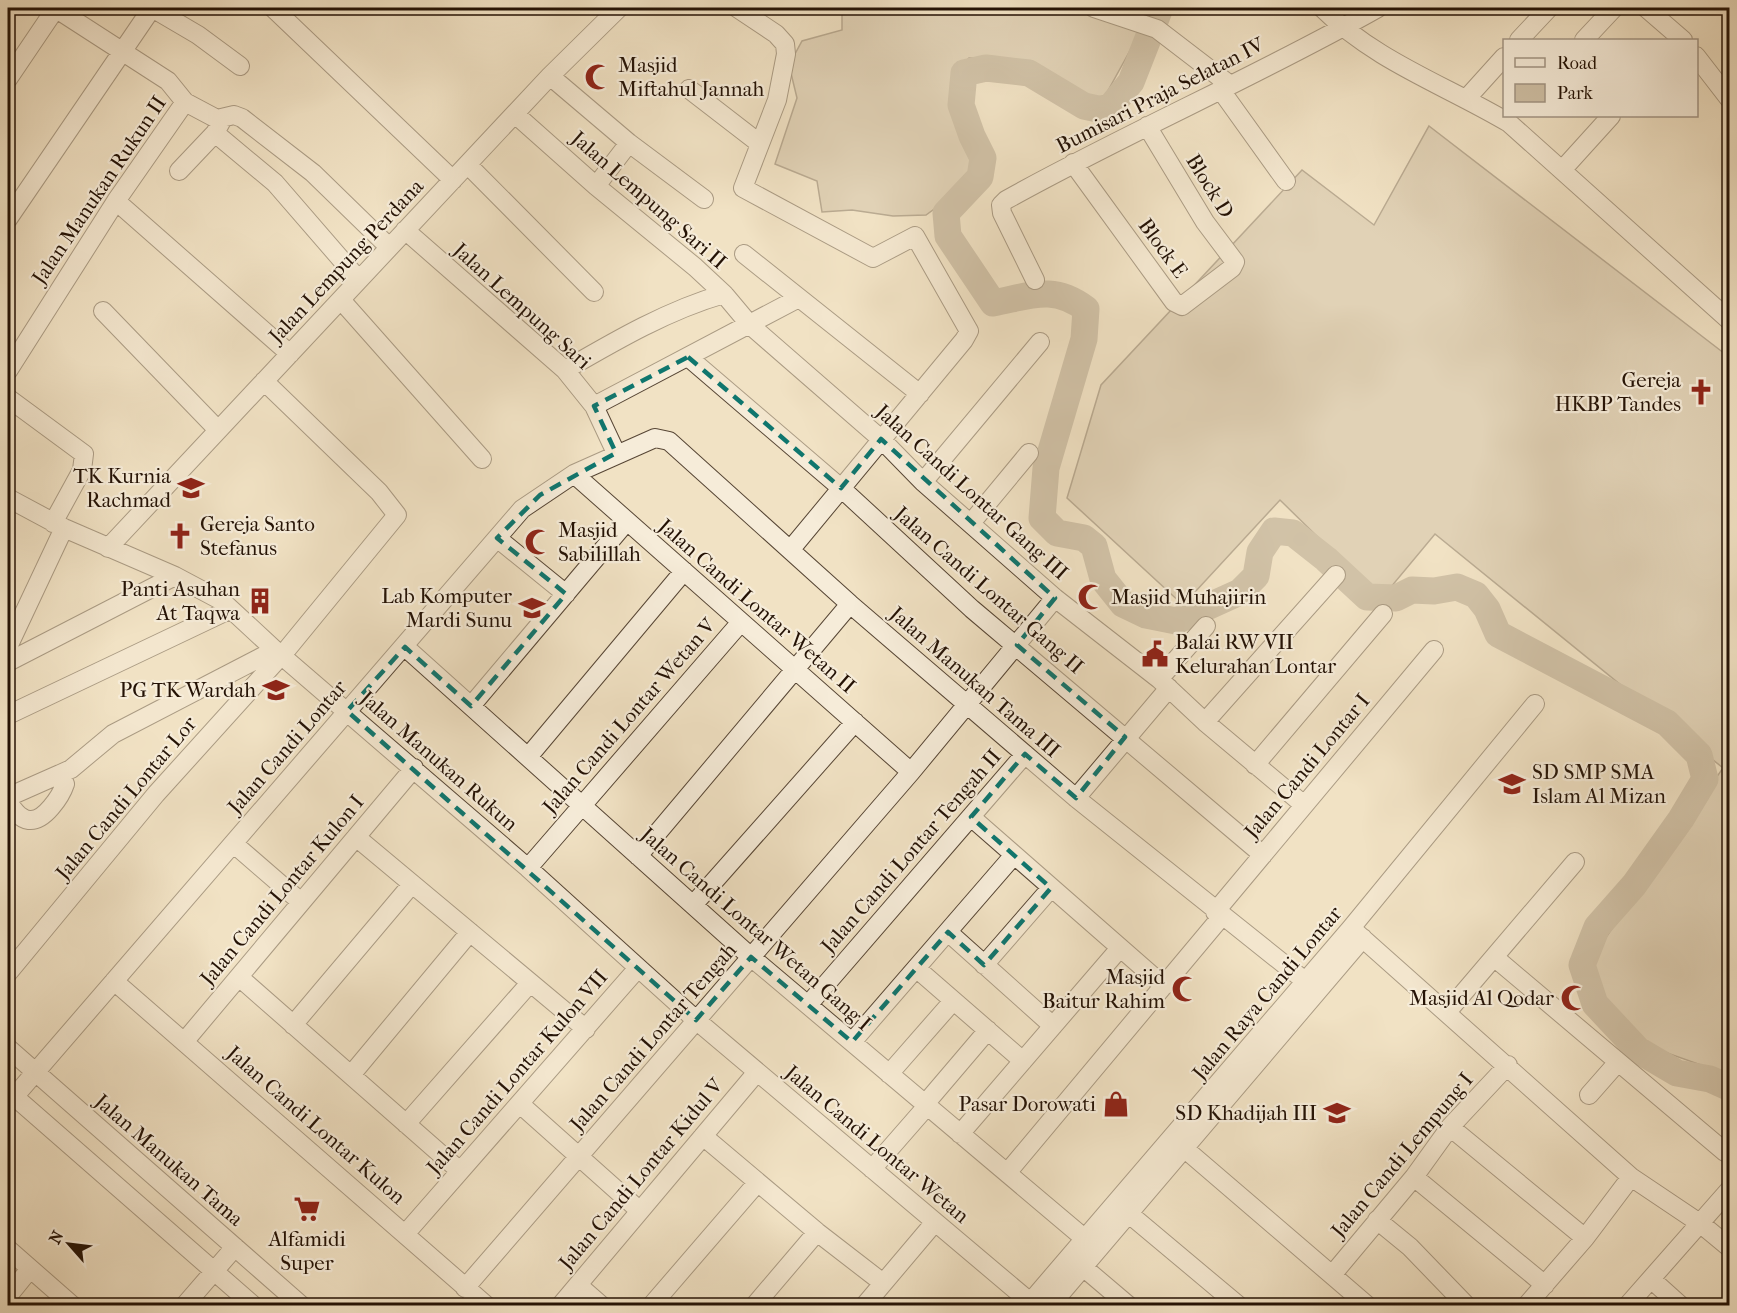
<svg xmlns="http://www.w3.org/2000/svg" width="1737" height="1313" font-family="'IM FELL French Canon',serif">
<rect width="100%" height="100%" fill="#f1e2c4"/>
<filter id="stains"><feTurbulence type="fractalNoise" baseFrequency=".00333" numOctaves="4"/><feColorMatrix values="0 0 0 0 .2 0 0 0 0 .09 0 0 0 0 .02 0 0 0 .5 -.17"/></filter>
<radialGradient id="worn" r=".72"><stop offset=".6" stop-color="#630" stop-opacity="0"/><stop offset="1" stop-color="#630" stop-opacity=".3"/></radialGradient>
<path fill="#cebfa4" stroke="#796854" stroke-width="1.5" d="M842,8H1061L1143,27L1105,96L1087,98L1045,71L1003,60L969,58C965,62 959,67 957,72C945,97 966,141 978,164L971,182L926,215L893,216L852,210L822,212L817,181L775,164L797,98L789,65L802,41L842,30Z
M1429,126L1729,357V1075L1605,1031L1591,959L1723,768L1435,534L1381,599L1280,500L1183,605L1067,498L1101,385L1302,170L1374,225Z"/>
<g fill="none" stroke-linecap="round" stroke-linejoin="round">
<path stroke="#ab9b83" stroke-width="27" d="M1160,8L1131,82L1107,111L1084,106L1029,73L986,68L964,73L961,105L972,136L983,158L980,177L946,213L948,236L993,303C1030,296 1053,284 1086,309L1084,339L1046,468L1042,518L1057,533L1084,538L1094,546L1103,579L1123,604L1146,615L1176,621L1240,592L1256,576L1260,552L1274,531L1293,533L1326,559L1367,597L1396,598L1412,590L1434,591L1457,587L1476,595L1487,609L1498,634L1667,723L1699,755L1705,779L1681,819L1634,885L1597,927L1582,965L1595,1004L1638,1050L1677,1073L1710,1079L1730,1088"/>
<g stroke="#574635" stroke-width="20">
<path id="minor" d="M55,8L168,81L185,102L217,119L234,115L242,118L313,173L389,247
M152,8L198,35L240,66
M273,8L453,180
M737,8L776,34L785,44L786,54L777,100L743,188L873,258L915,236L969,331L964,340L791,549
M1094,8L1157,29L1230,85
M1322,8C1375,61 1445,85 1509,123L1730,321
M1646,8L1683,40
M1519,40L1549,8
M1584,40L1614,8
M1696,56L1730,100
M550,76L629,143L704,199
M8,79L56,8
M689,89L759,143
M1220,89L1286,181
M1467,98L1504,57
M515,114L596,186L695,267L724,294L750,325L881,439L923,482L1055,598L1159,679L1205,722L1304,805
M215,133L275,183L359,280
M1073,163L1174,302L1182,306L1232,268L1235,262L1205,222L1147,126
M468,165L594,292
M1563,169L1611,116
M179,171L215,133L221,122
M596,186L629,143
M116,201L290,354
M8,219L152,8
M405,230L565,370L594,406L616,453
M744,254L920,394
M1035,280L1002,213L1001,205L1006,200C1128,132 1256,77 1378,8
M341,300L482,459
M103,311L218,430
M688,357L841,488L972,609L1263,855
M565,370C615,341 668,310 724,294
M8,371L116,201L185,102
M8,398L84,454L82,470L53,523
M594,406L797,299
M574,474L911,772
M923,482L1040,342
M8,498L64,528L175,576L222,601L275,650L528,868L696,1020L1030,1302
M971,523L1029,453
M497,538L566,594
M108,548L550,76L619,8
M8,647L64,528
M405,647L751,957L1084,1238
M8,662L175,576
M1159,679L1206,626
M471,706L627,521
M8,715L229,610
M1205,722L1336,575
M528,757L684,571
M1255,765L1383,614
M60,774L71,769L113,734L275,650
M8,797L60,774L65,784C61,796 44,822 29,820C20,819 12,809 8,801
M1076,798L1169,688
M971,817L1164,986
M356,837L586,1029
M234,844L301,902
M638,856L850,604
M528,868L741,622
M693,905L855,722
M1215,912L1434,650
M1351,928L1631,1177L1701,1224L1730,1248
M948,932L1053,1026
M1494,957L1725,1152
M984,965L1051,888
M916,968L1023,1061
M8,973L156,794L288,648L397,515L379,492L264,381
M239,977L460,1171
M114,981L487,1306
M808,1005L1025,754
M1448,1011L1575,862
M293,1025L412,884
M184,1042L414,768
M852,1042L1014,855
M8,1048L302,1306
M889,1074L953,1001
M351,1075L470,932
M8,1091L254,1306
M1589,1095L1618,1062
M14,1097L522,509L574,474L655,438L669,441L850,604L1076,798L1305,981
M520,1104L640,1211
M925,1104L988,1030
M406,1124L530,983
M1450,1127L1585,1238
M960,1134L1120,948
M703,1136L817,1232L883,1283
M1185,1149L1368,1306
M872,1169L927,1106
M1007,1173L1222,916
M1414,1177L1545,1285
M1128,1213L1239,1306
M1377,1220L1410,1247L1467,1306
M406,1233L638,968
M8,1249L73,1306
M1083,1267L1129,1306
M1332,1275L1414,1177L1450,1127L1508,1065
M1651,1279L1681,1306
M578,1285L602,1306
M465,1288L911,772L1055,598
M8,1296L30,1269
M184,1306L235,1247
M560,1306L757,1072
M651,1306L757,1183
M754,1306L817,1232
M864,1306L935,1222
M1027,1306L1351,928L1535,704
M1050,1306L1363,938
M1526,1306L1585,1238L1631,1177
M1627,1306L1730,1189"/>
</g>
<use href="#minor" stroke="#f6ecd9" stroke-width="18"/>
</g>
<path d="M0 0H1737V1313H0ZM688,357L841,488L881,439L1055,598L1017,645L1125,737L1076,798L1025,754L971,817L1051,888L984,965L948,932L852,1042L751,957L696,1020L347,711L405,647L471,706L566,594L497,538L540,495L616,453L594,406Z" fill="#f1e2c4" fill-opacity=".55" fill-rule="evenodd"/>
<path fill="none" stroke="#0f766e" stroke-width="4.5" stroke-dasharray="12 8" stroke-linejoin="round" d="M688,357L841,488L881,439L1055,598L1017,645L1125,737L1076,798L1025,754L971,817L1051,888L984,965L948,932L852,1042L751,957L696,1020L347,711L405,647L471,706L566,594L497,538L540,495L616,453L594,406Z"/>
<defs>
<g id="mosque-bare" transform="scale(2.07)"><path d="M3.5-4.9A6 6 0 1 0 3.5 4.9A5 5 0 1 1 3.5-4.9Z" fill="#8f2418" stroke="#f6ecd9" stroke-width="2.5" paint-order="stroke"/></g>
<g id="church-bare" transform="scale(2.07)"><path d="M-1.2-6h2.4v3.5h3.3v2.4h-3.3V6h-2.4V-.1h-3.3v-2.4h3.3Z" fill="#8f2418" stroke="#f6ecd9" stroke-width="2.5" paint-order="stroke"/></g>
<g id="school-bare" transform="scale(2.07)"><path d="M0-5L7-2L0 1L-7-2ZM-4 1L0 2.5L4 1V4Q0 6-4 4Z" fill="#8f2418" stroke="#f6ecd9" stroke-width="2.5" paint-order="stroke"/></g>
<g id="building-bare" transform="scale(2.07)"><path d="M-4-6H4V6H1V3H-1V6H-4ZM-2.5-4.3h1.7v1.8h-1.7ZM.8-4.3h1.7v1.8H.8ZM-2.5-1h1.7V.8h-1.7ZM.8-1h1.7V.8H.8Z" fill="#8f2418" stroke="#f6ecd9" stroke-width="2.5" paint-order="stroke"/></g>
<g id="civic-bare" transform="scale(2.07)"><path d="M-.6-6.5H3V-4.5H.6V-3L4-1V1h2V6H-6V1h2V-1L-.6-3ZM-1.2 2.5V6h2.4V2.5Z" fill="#8f2418" stroke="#f6ecd9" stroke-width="2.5" paint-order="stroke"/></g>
<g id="shop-bare" transform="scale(2.07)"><path d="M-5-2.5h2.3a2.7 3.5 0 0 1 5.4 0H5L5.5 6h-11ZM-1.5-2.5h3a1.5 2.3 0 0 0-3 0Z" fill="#8f2418" stroke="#f6ecd9" stroke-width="2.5" paint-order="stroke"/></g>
<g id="supermarket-bare" transform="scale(2.07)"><path d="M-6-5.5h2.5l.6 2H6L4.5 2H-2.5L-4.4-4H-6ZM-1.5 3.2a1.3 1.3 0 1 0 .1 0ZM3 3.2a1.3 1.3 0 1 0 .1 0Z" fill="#8f2418" stroke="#f6ecd9" stroke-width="2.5" paint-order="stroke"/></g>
</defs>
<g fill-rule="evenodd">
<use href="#mosque-bare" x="598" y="77"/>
<use href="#church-bare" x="1701" y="392"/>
<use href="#school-bare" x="191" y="488"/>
<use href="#church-bare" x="180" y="536"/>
<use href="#mosque-bare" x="538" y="542"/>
<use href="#mosque-bare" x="1091" y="597"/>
<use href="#building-bare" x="260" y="601"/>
<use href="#school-bare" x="532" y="608"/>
<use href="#civic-bare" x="1155" y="654"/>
<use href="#school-bare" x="276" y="690"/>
<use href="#school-bare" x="1512" y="784"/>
<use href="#mosque-bare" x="1185" y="989"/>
<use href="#mosque-bare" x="1574" y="998"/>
<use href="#shop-bare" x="1116" y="1104"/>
<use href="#school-bare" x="1337" y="1113"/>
<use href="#supermarket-bare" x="307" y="1209"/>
</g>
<g text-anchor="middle" stroke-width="4.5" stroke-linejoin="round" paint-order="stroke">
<g font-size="21" fill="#241205" stroke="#f6ecd9" text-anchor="end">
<text x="618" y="72" text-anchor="start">Masjid<tspan x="618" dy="24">Miftahul Jannah</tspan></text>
<text x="1681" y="387">Gereja<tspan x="1681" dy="24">HKBP Tandes</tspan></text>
<text x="171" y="483">TK Kurnia<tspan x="171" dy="24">Rachmad</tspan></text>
<text x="200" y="531" text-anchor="start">Gereja Santo<tspan x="200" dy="24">Stefanus</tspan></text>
<text x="558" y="537" text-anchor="start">Masjid<tspan x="558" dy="24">Sabilillah</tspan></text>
<text x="240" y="596">Panti Asuhan<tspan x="240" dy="24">At Taqwa</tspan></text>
<text x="512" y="603">Lab Komputer<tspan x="512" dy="24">Mardi Sunu</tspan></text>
<text x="1111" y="604" text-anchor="start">Masjid Muhajirin</text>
<text x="1175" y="649" text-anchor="start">Balai RW VII<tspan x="1175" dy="24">Kelurahan Lontar</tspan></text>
<text x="256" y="697">PG TK Wardah</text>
<text x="1532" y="779" text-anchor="start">SD SMP SMA<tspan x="1532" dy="24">Islam Al Mizan</tspan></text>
<text x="1165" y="984">Masjid<tspan x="1165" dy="24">Baitur Rahim</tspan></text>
<text x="1554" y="1005">Masjid Al Qodar</text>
<text x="1096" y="1111">Pasar Dorowati</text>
<text x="1317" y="1120">SD Khadijah III</text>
<text x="307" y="1246" text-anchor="middle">Alfamidi<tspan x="307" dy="24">Super</tspan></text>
</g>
<g font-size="21" fill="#241205" stroke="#f6ecd9">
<text transform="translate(1160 95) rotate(-27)" y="7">Bumisari Praja Selatan IV</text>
<text transform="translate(1210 186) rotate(58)" y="7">Block D</text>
<text transform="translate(99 190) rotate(-56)" y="7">Jalan Manukan Rukun II</text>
<text transform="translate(649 200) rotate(41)" y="7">Jalan Lempung Sari II</text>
<text transform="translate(1163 248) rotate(54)" y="7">Block E</text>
<text transform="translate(346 261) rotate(-47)" y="7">Jalan Lempung Perdana</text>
<text transform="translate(522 306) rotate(42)" y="7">Jalan Lempung Sari</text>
<text transform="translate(972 492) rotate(42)" y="7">Jalan Candi Lontar Gang III</text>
<text transform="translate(989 590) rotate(41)" y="7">Jalan Candi Lontar Gang II</text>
<text transform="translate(757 606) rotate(41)" y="7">Jalan Candi Lontar Wetan II</text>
<text transform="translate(975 682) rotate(41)" y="7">Jalan Manukan Tama III</text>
<text transform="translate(629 716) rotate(-49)" y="7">Jalan Candi Lontar Wetan V</text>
<text transform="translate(287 747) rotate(-49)" y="7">Jalan Candi Lontar</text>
<text transform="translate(439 761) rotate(41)" y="7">Jalan Manukan Rukun</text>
<text transform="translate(1307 766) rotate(-50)" y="7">Jalan Candi Lontar I</text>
<text transform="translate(126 798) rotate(-50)" y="7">Jalan Candi Lontar Lor</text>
<text transform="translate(911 851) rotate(-49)" y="7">Jalan Candi Lontar Tengah II</text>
<text transform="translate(282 890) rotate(-50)" y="7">Jalan Candi Lontar Kulon I</text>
<text transform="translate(756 929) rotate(41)" y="7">Jalan Candi Lontar Wetan Gang I</text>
<text transform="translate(1267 993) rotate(-50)" y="7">Jalan Raya Candi Lontar</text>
<text transform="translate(653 1037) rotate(-49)" y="7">Jalan Candi Lontar Tengah</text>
<text transform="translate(517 1072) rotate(-49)" y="7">Jalan Candi Lontar Kulon VII</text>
<text transform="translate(316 1125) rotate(41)" y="7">Jalan Candi Lontar Kulon</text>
<text transform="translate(877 1144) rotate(40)" y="7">Jalan Candi Lontar Wetan</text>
<text transform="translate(1402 1155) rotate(-50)" y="7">Jalan Candi Lempung I</text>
<text transform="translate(169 1160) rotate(41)" y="7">Jalan Manukan Tama</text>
<text transform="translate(641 1174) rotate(-50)" y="7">Jalan Candi Lontar Kidul V</text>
</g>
</g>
<rect width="1737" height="1313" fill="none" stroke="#f1e2c4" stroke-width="30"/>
<rect x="9" y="9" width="1719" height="1295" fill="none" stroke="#241205" stroke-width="3"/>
<rect x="15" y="15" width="1707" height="1283" fill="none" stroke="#241205" stroke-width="1.5"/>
<rect x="1503" y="39" width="195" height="78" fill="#f6ecd9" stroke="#a29584" stroke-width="1.5"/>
<rect x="1515" y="58" width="30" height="9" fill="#f6ecd9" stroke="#a29584" stroke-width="1.5"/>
<text x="1557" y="69" font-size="18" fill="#241205">Road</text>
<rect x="1515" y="84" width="30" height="18" fill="#cebfa4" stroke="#a29584" stroke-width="1.5"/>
<text x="1557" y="99" font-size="18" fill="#241205">Park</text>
<g transform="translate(69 1244) rotate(298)" stroke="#f6ecd9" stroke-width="4.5" paint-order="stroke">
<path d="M0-4.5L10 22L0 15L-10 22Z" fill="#241205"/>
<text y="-9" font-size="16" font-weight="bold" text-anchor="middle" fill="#241205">N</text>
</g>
<rect width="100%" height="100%" filter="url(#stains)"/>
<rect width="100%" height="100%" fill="url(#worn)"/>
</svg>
